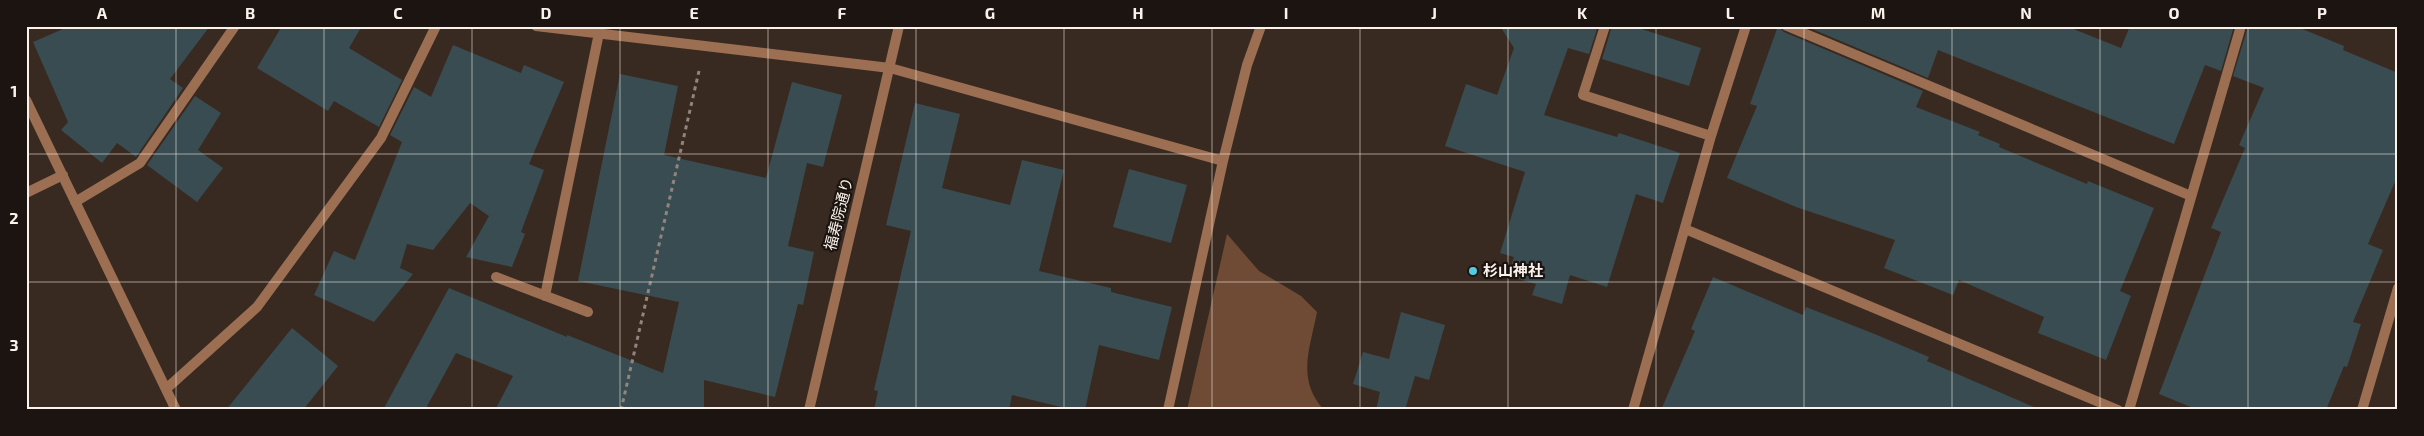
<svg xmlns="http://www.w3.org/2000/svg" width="2424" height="436" font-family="'Exo 2','Noto Sans JP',sans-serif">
<rect width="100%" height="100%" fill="#392a21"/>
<path fill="#6f4b35" d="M1227,234L1259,271L1301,296L1317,312C1310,349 1296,379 1324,410H1187Z"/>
<path fill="#384c51" d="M70,26H210L170,79L183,88L136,157L117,143L102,163L61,130L68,122L33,42Z
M282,26H362L349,48L402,80L379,127L334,101L328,111L257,68Z
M1500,26H1598L1589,54L1568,48L1544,115L1617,137L1619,133L1680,153L1663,203L1636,194L1607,287L1570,275L1562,304L1532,295L1536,284L1508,276L1514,257L1500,253L1525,172L1445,146L1466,84L1497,95L1514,48Z
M1612,26H1632L1701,48L1689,86L1602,59Z
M1778,26L1784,32L1923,91L1916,107L1980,132L1978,135L2000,144L1999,147L2087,184L2088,181L2154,208L2120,291L2131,296L2106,360L2038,333L2044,317L1959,280L1953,295L1884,268L1895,240L1796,207L1727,178L1757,106L1750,104Z
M1805,26H2066L2121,48L2130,26H2234L2221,71L2205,65L2174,144L1938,50L1928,78Z
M2248,26H2295L2344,46L2343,50L2398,73V175L2368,244L2383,250L2353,322L2361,324L2347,367L2344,366L2326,410H2198L2159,394L2221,232L2211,228L2245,148L2239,145L2264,88L2233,76Z
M453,45L521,73L524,65L564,82L529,164L544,170L521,232L525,234L512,267L466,257L489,216L470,203L433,250L407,244L400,268L413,274L374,322L314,295L334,251L355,260L402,142L390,135L414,87L431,97Z
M620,74L678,86L664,155L766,178L792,82L842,95L823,167L807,163L788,246L814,252L803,305L798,304L775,397L704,380V410H495L513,376L456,353L425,410H383L449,288L567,337V335L663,373L679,302L578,281Z
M195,96L221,113L198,150L223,168L197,202L147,165Z
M915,103L960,114L942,188L1010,205L1022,160L1064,170L1039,271L1111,288V292L1172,307L1159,360L1099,345L1085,410H1073L1012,395L1009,410H874L878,391L874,390L911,231L886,225Z
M1129,169L1187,185L1171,243L1113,227Z
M1713,277L1803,315L1806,307L1877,335L1929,357L1927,361L2041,410H1661L1695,331L1691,329Z
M1401,312L1445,325L1429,380L1415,376L1405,410H1376L1380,392L1353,384L1363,352L1389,359Z
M292,328L338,366L303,410H226Z"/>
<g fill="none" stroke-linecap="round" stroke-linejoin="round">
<path stroke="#91847d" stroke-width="3" stroke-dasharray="4 4" stroke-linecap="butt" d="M621,410L699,71"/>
<path stroke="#9c6f53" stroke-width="10" d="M536,26L890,68L1223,161
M1605,26L1583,95L1711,136
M1787,26L2191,196
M26,100L176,410
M26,193L63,175
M75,202L140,163L235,26
M1685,229L2118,410
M496,277L588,312
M545,296L599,33
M166,389L257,307L381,138L436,26
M809,410L899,26
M1168,410L1223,161L1247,65L1261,26
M1633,410L1711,136L1746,26
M2129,410L2241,26
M2362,410L2398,288"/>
</g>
<path fill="none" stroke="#fcf2ec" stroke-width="1" stroke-opacity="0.55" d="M176,26V410M324,26V410M472,26V410M620,26V410M768,26V410M916,26V410M1064,26V410M1212,26V410M1360,26V410M1508,26V410M1656,26V410M1804,26V410M1952,26V410M2100,26V410M2248,26V410M26,154H2398M26,282H2398"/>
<circle fill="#56c9e1" stroke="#1b1410" stroke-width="2" cx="1473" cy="271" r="5"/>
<g text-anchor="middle" stroke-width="4.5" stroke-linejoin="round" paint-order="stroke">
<g font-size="15" fill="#fcf2ec" stroke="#1b1410">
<text transform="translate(839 214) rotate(-76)" y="5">福寿院通り</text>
</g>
<g font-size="15" font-weight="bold" fill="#fcf2ec" stroke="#1b1410" text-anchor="start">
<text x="1483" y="276">杉山神社</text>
</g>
</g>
<rect width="2424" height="436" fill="none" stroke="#1b1410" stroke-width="55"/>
<rect x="28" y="28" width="2368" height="380" fill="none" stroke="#fcf2ec" stroke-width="2"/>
<g font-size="16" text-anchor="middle" font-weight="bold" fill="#fcf2ec">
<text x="102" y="19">A</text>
<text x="250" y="19">B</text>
<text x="398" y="19">C</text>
<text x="546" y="19">D</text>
<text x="694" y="19">E</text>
<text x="842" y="19">F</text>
<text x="990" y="19">G</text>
<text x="1138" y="19">H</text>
<text x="1286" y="19">I</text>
<text x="1434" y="19">J</text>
<text x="1582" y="19">K</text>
<text x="1730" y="19">L</text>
<text x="1878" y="19">M</text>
<text x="2026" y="19">N</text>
<text x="2174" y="19">O</text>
<text x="2322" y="19">P</text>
<text x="14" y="97">1</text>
<text x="14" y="224">2</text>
<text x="14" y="351">3</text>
</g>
</svg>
